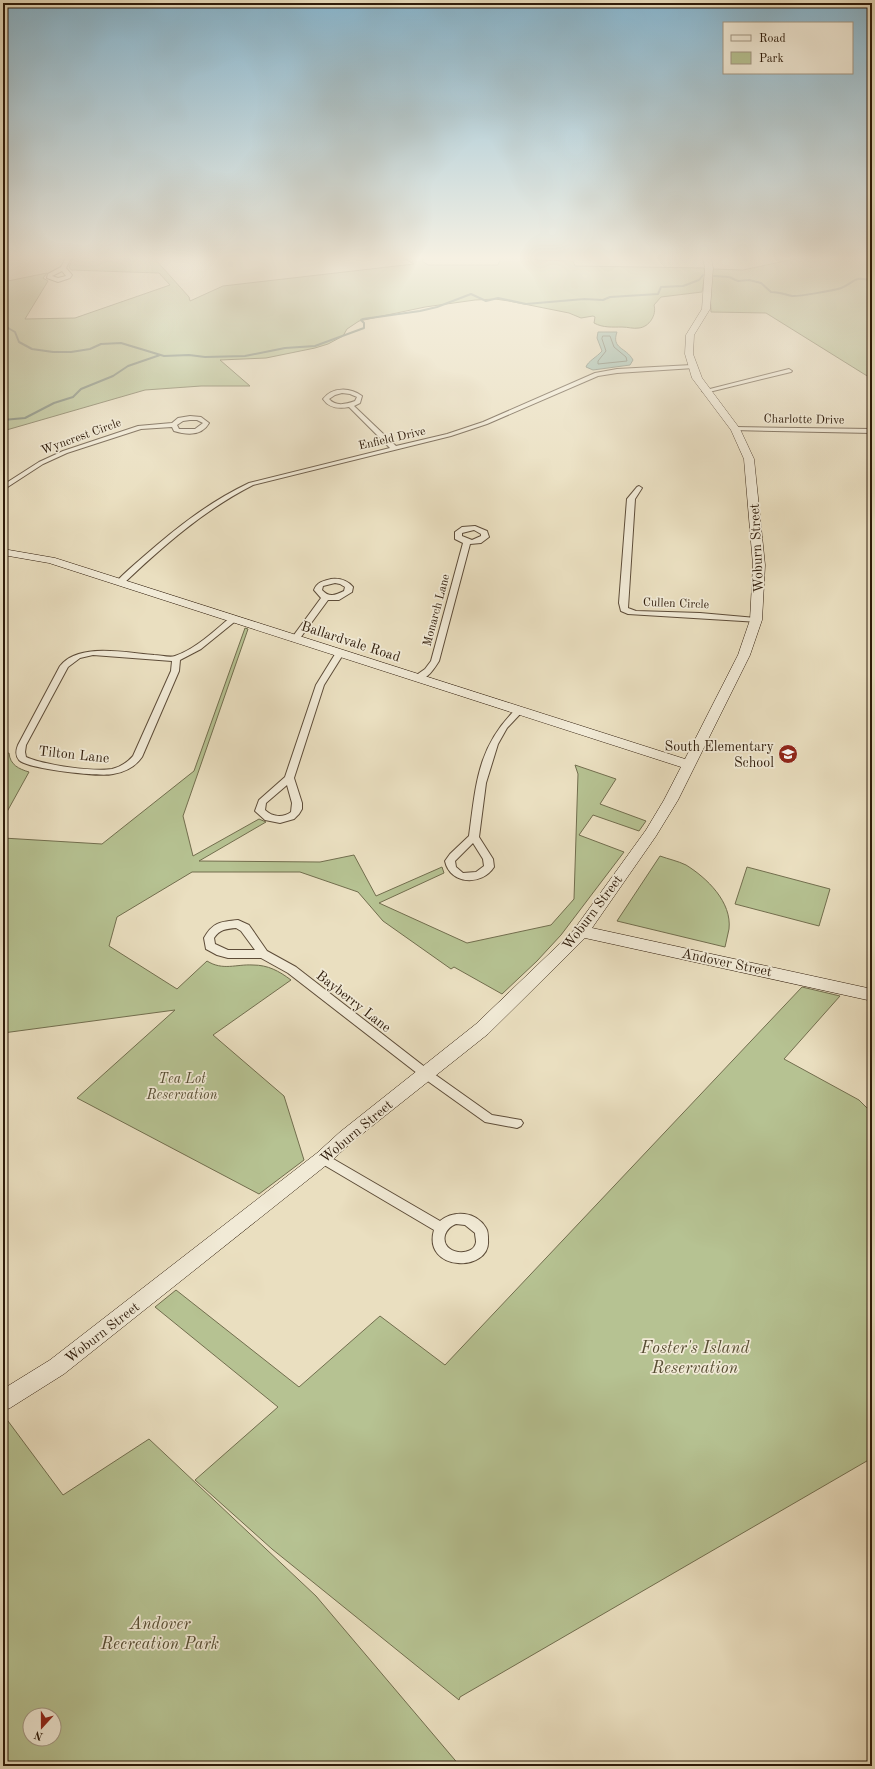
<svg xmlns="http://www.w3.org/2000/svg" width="875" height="1769" font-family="'Old Standard TT',serif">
<rect width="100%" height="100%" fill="#eadfc0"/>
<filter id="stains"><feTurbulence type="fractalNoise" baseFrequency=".005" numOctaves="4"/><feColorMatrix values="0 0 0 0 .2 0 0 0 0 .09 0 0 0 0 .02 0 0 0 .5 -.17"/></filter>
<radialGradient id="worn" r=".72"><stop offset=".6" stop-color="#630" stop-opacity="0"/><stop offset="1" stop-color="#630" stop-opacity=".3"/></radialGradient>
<path fill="#b6c292" stroke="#726e4e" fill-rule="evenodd" d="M73,258H154L189,297L190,301L223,286L414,264L403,258H424L422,261L428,265H498L501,258H535L536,260L573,261L575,266L704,268L705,274L702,292L661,297L654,305C657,315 649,327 639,328C633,329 628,327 622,327C613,327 603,328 594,323L595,317L593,316L581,318L569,313L509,301L495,299L475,300L425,307L359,321L347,329L343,336L328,344L315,348L266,358L220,360L250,386H201L145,390L3,431V282L47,273L43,278L48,281L25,319L75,318L170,285L159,273L71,270L69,267Z
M799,258H872V379L766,313L711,312L710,290L713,269L743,270Z
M245,628L248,629L183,816L193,856L259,819L266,822L199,861L320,862L354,855L376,896L442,867L444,873L379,903L467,943L551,925L574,899L578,774L575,765L616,779L600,804L646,821L639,831L593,815L579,835L624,852L561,935L537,961L502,994L454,967L451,969L383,921L358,892L300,872H192L117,917L109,946L177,989L207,961C223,971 236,964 253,965C268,965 279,971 291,980L213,1035L284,1096L304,1160L259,1194L77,1098L175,1010L3,1033V838L102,844L194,771Z
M9,753C10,765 19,769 29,772L3,819V754Z
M660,856C668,859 678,861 686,865C707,878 732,902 729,929C728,935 726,941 725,947L617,921Z
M747,867L830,889L819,926L735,904Z
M802,987L840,996L784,1059L859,1100L872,1113V1458L460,1697L459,1700L272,1549L195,1480L278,1407L155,1307L176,1290L299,1387L380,1316L445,1365Z
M5,1417L63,1495L149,1439L316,1596L460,1766H3V1419ZM30,1715H54V1739H30Z"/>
<path fill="#98bdb1" stroke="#6e7c6e" d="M598,332H617C611,349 626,347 633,360L630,365L593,370L586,367C588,361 597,357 602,351L597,338Z"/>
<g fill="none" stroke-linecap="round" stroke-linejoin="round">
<path stroke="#636c5e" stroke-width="1" d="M603,336H610L614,347L626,357L627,361L598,364V361L606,351L602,339Z"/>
<path stroke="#6e7c6e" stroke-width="2" d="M714,276L729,277L738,281L749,280L761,283L771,292C779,292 784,294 792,296C797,297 836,290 841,288C856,282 853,275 872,281
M3,325L15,332L19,342L32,349L53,352H71L90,349L101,344L121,343L164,356L189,355L205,357L245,356L285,348L315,346L364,328V323L361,320L363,319L420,311L437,307L471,294L486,301L498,298L526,304L584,299L603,300L610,297L658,294L661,287L683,286L699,280L703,275
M3,420L25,418L54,403L73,397L81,389L113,376L128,366L160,355"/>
<g stroke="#5d4c38" stroke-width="2">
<path id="street" d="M66,258H71L66,268L72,275L70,278L58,282L47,278L48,274L61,267ZM62,271L66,276L58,278L52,276Z
M692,365L695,367L694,368L617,373L598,376L487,424L451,436L253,485C204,510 163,546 123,584H117L116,582C124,573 134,565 143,557C176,528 209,502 249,483L390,448L349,407C338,409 329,408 323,399C332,387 350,387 362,396L360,403L354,406L396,446L447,434L483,422L595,373L617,369ZM342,393L350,394L357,397L355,401C346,404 336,407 329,399L335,395Z
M789,369L792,371L791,372L705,393L702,391Z
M190,416L201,417L209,423C202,436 187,435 174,431L172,427L141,429L67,453L43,464L3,490V485L39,462L63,451L138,426L172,423L178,418ZM190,420H197L203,423L195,429H179L177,425L183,421Z
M735,427L872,429V433L733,430V428Z
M639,486L642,488L635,499L628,608L636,611L700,613L756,618L760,620L759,622L628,614L621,611L619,603L627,499L637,487Z
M475,526L487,531L489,537L481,543L470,544L439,661C434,669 426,682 415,680V676L425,669L431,661L463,543L455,539V532L462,527ZM474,530L481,534V536L472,540L462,536V533Z
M331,579C340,578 347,580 353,587L352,592L339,600H328L298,641H292L291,639L321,598L314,590C317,582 323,581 331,579ZM335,583L340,584L345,587L344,591C336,595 329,598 322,590L323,586Z
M231,617H237L238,619L201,649L180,660L179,671L142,757C135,767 125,772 113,774C100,777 27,769 19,760C15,755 16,750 18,745L60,666C79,642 127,653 154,655C160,655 170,658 175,656C196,649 215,630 231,617ZM93,655L172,661L171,671L133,756C128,762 120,767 112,769C94,772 43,765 26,757L25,752L26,745L68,667L80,658Z
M337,651H340L344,653L324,685L294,778L302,803V809L299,814L294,819L280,823L265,820L255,811L259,800L285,777L316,685ZM287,785L292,803L291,812C283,818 272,817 265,810L266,803Z
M519,708L523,711L507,728L498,744L486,783L479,837L493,859L494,867C482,886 450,885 445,861L450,854L469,836C476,785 477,747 516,709ZM473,843L483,859L484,866L476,872L463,873L456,867L455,861Z
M238,920L249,925L267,951L296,967L430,1071L492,1115L521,1120L523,1123L521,1126L517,1128L485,1122L422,1077L288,973L261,958H228L217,955L206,949L204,938C213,922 220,922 238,920ZM236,928L241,931L255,950H228L215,944L214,938C220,929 226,929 236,928Z
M323,1153L440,1221C454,1210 476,1211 486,1228C488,1231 488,1235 488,1240C491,1273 422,1272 434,1230L319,1162L317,1158L319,1154ZM456,1224L465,1225L475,1233C475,1236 476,1239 476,1242C474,1258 440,1255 445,1235C447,1229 451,1226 456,1224Z"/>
</g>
<g stroke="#2e1b0a" stroke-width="1">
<path id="secondary" d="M703,258H711L713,268L710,309L694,335L693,354L702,378L740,429L754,459L765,565L762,620L750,655L678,800L656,836L592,928L872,989V1001L585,938L488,1034L352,1142L329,1163L64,1374L10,1408L3,1411V1389L50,1360L317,1153L340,1132L476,1024L573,931L646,830L664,800L681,767L49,563L3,555V549L55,558L685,759L738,655L750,620L753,565L744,459L731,430L692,378L685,354L686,335L702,309L705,268Z"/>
</g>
<use href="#street" fill="#f1ead6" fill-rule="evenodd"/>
<use href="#secondary" fill="#f1ead6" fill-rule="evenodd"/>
</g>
<linearGradient id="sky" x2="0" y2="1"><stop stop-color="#88b8d2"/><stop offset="0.51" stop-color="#f6f1e3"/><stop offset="1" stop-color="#f6f1e3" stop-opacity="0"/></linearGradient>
<rect width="875" height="506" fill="url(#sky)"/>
<defs>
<g id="school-disc" transform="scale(1)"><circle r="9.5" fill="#8f2418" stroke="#f1ead6"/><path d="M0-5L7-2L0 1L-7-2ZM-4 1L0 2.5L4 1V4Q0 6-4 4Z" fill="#fff"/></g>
</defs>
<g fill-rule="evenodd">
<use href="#school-disc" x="788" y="754"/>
</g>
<g text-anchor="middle" stroke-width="3.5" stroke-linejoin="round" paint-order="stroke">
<g font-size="12" fill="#2e1b0a" stroke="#f1ead6">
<text transform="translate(804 419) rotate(1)" y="4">Charlotte Drive</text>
<text transform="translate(81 436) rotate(-20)" y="4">Wyncrest Circle</text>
<text transform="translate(392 438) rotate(-13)" y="4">Enfield Drive</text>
<text transform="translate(676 603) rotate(2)" y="4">Cullen Circle</text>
<text transform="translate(436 610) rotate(-75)" y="4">Monarch Lane</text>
</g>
<g font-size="14" fill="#2e1b0a" stroke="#f1ead6">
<text transform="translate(756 548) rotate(-93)" y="5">Woburn Street</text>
<text transform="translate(351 641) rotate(18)" y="5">Ballardvale Road</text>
<text transform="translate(74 754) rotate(6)" y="5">Tilton Lane</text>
<text transform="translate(592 912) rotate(-53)" y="5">Woburn Street</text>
<text transform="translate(727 962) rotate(12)" y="5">Andover Street</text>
<text transform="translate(354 1001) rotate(38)" y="5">Bayberry Lane</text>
<text transform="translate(356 1131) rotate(-40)" y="5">Woburn Street</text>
<text transform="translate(102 1332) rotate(-38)" y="5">Woburn Street</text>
</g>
<g font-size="14" fill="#2e1b0a" stroke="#f1ead6" text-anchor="end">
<text x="774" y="751">South Elementary<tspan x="774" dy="16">School</tspan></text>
</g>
<g font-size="14" font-style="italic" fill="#574d33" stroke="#f1ead6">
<text x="182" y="1083">Tea Lot<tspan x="182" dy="16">Reservation</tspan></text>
</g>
<g font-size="17" font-style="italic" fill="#574d33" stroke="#f1ead6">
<text x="695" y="1353">Foster's Island<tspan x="695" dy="20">Reservation</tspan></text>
<text x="160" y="1629">Andover<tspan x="160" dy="20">Recreation Park</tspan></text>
</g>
</g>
<rect width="875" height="1769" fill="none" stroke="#eadfc0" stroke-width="16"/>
<rect x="4" y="4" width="867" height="1761" fill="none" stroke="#2e1b0a" stroke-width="2"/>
<rect x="8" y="8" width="859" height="1753" fill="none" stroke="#2e1b0a"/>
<rect x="723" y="22" width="130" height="52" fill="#f1ead6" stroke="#a39784"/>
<rect x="731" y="35" width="20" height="6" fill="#f1ead6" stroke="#a39784"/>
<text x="759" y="42" font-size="12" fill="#2e1b0a">Road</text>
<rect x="731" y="52" width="20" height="12" fill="#b6c292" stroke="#a39784"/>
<text x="759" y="62" font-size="12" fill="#2e1b0a">Park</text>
<g transform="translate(42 1727) rotate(201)"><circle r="19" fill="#f1ead6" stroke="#a39784"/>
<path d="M0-3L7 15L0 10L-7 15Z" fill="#8f2418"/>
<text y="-6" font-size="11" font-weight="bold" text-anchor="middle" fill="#2e1b0a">N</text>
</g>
<rect width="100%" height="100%" filter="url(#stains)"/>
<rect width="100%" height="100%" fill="url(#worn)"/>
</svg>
